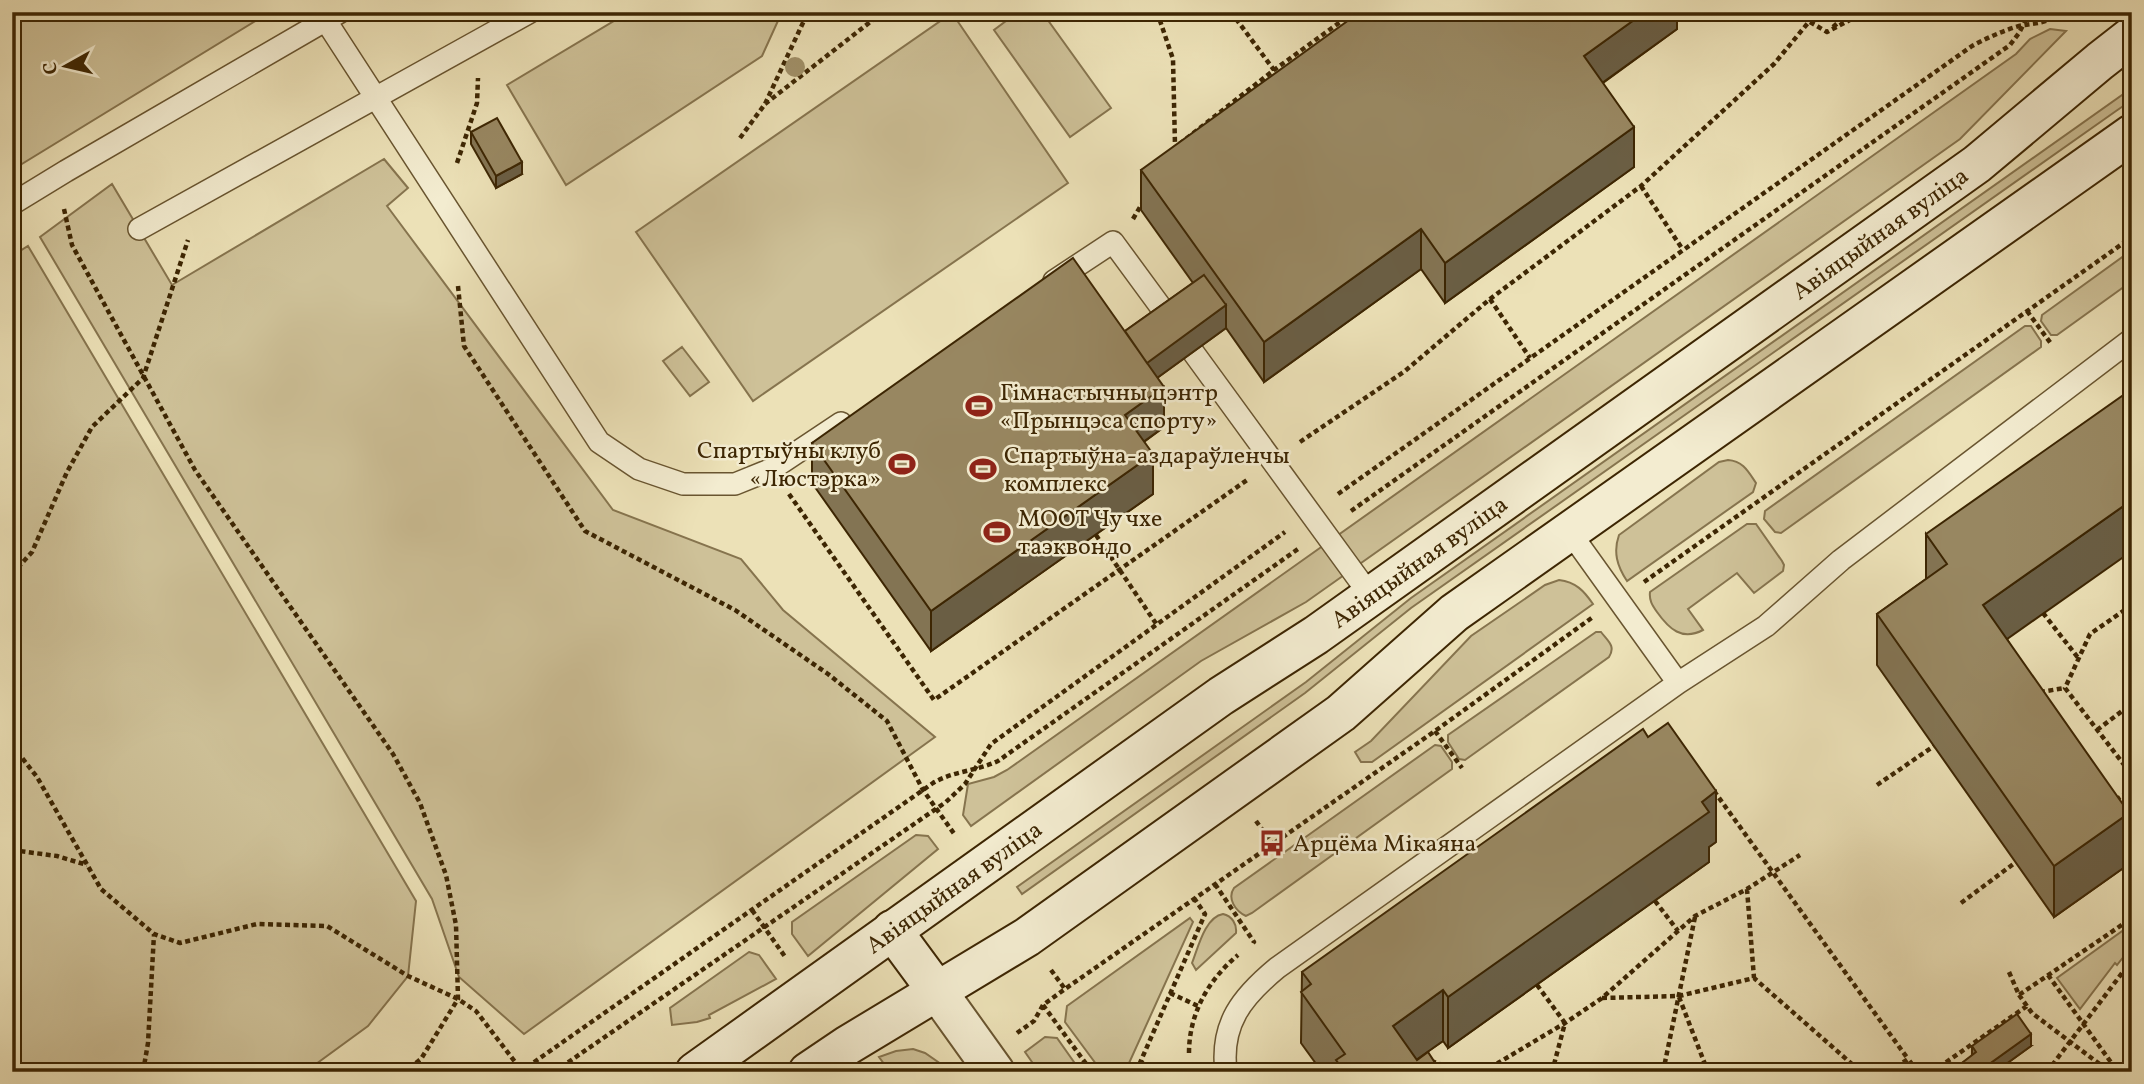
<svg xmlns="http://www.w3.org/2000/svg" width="2144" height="1084" font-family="Vollkorn,serif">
<rect width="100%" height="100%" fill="#ece1b7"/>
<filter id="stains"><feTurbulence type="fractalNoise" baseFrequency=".00286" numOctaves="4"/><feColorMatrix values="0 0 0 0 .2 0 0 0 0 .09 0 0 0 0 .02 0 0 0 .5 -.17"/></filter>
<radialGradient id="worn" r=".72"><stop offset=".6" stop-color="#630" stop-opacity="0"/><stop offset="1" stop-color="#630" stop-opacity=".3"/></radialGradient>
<path fill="#cec198" stroke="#86744e" stroke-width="2" d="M12,12H270L12,170Z
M620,12H782L762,56L566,185L507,85L622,16Z
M1018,12H1042L1111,108L1070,137L994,30Z
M952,13L1068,183L753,401L636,232Z
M2050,29L2066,31L1960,139L1306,602L1201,661L971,826L963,815L968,784L994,777L1007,770L2016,54L2030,39Z
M2132,88V100L2116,111L1411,608L1305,693L1022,894L1017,887L1306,682L1411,598Z
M384,159L408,188L387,206L613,510L741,559L783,610L935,737L524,1034L459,977L432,899L40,237L112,184L172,285Z
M28,246L416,901L408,976L368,1026L305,1072H12V256Z
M2132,250V281L2057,335H2051L2041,321L2042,315Z
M2025,326H2031L2041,341V347L1781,533L1775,532L1764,519L1765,511Z
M682,347L709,382L690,396L663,361Z
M1728,460C1743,461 1748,471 1756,483L1753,492L1627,581C1617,566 1613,552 1619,535L1719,462Z
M1747,524H1756L1782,561L1784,565L1783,571L1754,593L1737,573L1688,609L1703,630C1682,641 1669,629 1657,612C1652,605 1649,600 1650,592Z
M1559,580C1576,582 1584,591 1593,604L1372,762H1361L1355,752L1371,741L1471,636L1545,585Z
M1596,632H1601C1608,641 1616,646 1609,657L1465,760L1459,759L1448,742V735Z
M1435,745L1441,746L1452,762V769L1252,913L1246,916C1235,911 1227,898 1234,888Z
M916,835L928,836L938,849L808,956L792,934V922Z
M1223,914C1232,916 1237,924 1236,933L1196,970L1192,963C1198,948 1205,917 1223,914Z
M1190,918L1193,922L1125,1072H1102L1065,1022L1067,1006Z
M2132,924V946L2117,965L2115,963L2080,1009L2057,978Z
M749,952L759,955L776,979L709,1015L710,1018L697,1022L672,1025L670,1008Z
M1045,1037L1057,1038L1081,1072H1039L1025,1052Z
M913,1049L925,1053L941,1064L931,1072H890L879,1057L896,1051Z"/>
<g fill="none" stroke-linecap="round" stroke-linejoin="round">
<g stroke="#695530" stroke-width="24">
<path id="lane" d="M326,21L599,442L639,469L683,484H735L772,469L841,423
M12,204L66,171L340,12
M139,229L530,12
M1054,281L1113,242L1171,321
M1193,352L1370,595
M1569,531L1678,683
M1226,1072C1220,1024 1242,997 1277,968L1678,683L1766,626L1841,560L2132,339"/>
</g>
<g stroke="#695530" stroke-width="42">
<path id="street" d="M937,991L995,1072"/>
</g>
<g stroke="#3d2603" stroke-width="42">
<g id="secondary">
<path d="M892,930L937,991"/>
<path id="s1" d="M695,1072L1221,696L1316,635L1977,164L2100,61L2132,36"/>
<path d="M808,1072L848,1045L1027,937L1341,713L1454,613L2132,134"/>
</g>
</g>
<path stroke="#3d2603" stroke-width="4.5" stroke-dasharray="5 3.5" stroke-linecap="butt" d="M1157,12L1173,59L1175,145
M1231,12L1274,70
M1810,22L1827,32L1865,12
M1833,27L1850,12
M765,104L883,12
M740,138L765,104L808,12
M1173,149L1274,70L1354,12
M457,163L477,103L478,78
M1641,186L1683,250
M64,209L72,245L195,470L393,754L420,803L446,875L456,925L458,999L421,1059L404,1072
M1133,219L1143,202
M458,286L464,346L585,531L735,610L828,674L887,721L923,790L955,835
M1490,299L1530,358
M2027,311L2052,345
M1300,442L1405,371L1490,299L1641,186L1774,64L1817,12
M789,494L934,700L1247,480
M1338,494L1972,46C1987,38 2002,31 2019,26C2037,22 2045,25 2062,12
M1351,511L2010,45L2019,33L2030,12
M1096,535L1157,625
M12,574L32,552L67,472L92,427L143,378L188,240
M1644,582L2132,237
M2132,605L2090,634L2065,688L2132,775
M2043,613L2079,659
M2040,692L2065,688
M2097,730L2130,705L2132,706
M1435,731L1462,768
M12,745L37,777L101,889L154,934L180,943L257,924L327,926L408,976L458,999L476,1011L522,1071
M1877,785L1934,746
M1714,791L1908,1059
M2116,800L2132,789
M1256,821L1272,843
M12,850L57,856L87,865
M1215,884L1254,942L1253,943
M1747,889L1754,978
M1655,901L1678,931
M1961,903L2016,862
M752,910L786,958
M1051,970L1065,989
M2009,972L2019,995L2132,918
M2048,975L2118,1072
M1537,985L1565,1023L1552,1072
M1170,993L1198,1006
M2019,995L2032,1013L2110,1072
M1679,997L1708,1072
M1602,998L1679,996L1754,978L1861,1072
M1043,1005L1092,1072
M1017,1033L1034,1021L1043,1005L1065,989L1435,731L1593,617
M1189,1053C1189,1014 1208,980 1238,955
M1141,1061L1149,1072
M1431,1061L1463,1072
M143,1072L148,1043L154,934
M520,1072L933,783C953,771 977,771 998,761L1298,549
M554,1072L946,802L965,784L991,744L1285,532
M1136,1072L1205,914L1194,898
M1494,1072L1498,1063L1565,1023L1602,998L1695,916L1747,889L1800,855
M1663,1072L1695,917
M1889,1072L1908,1059L1918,1072
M1932,1072L2027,1006
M2047,1072L2132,960"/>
<use href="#lane" stroke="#f3ecd0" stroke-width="21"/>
<use href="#street" stroke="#f3ecd0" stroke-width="38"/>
<use href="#secondary" stroke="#f3ecd0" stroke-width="38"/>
</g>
<circle fill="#a09068" cx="795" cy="67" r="10"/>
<path fill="#837453" stroke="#3d2603" stroke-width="2" d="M1677,12V29L1603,83L1634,167L1445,303L1421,269L1264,382L1226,328L1157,378L1164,427L1144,442L1153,494L931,651L812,483V443L1125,331L1193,283L1141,210V170Z
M471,132L522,174L496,188L471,144Z
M1926,534L2007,639L2129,864L2054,917L1877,665V614L1926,579Z
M1716,842L1709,847V862L1448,1048L1443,1041L1417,1059L1441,1072H1322L1301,1043L1302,972Z
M1972,1046H2031L1995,1072H1958V1066L1972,1056Z"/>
<path fill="#6a5e44" stroke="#3d2603" stroke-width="2" d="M1645,12H1677V29L1584,96V56Z
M1634,127V167L1445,303V263Z
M522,162V174L496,188V176Z
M1421,229V269L1264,382V342Z
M1226,305V328L1139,391V368Z
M1164,387V427L1125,455V415Z
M1153,454V494L931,651V611Z
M2132,500V551L1983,656V605Z
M1716,791V842L1709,847V862L1448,1048V997Z
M2129,813V864L2054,917V866Z
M1443,990V1041L1399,1072L1393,1026Z
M2031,1034V1046L1995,1072H1978Z"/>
<path fill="#988761" stroke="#3d2603" stroke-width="2" d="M1360,12H1645L1584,56L1634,127L1445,263L1421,229L1264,342L1141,170Z
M497,118L522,162L496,176L471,132Z
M1073,258L1164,387L1125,415L1153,454L931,611L812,443Z
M1204,275L1226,305L1147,363L1125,331Z
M2132,389V500L1983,605L2129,813L2054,866L1877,614L1947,564L1926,534Z
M1668,723L1716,791L1702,802L1709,812L1448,997L1443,990L1393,1026L1417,1060L1428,1052L1441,1072H1345L1336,1060L1345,1054L1301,992L1311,984L1302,972L1643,729L1648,737Z
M2017,1014L2031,1034L1978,1072H1962L1958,1066L1976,1052L1972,1046Z"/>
<defs>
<g id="stadium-bare" transform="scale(2.1)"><path d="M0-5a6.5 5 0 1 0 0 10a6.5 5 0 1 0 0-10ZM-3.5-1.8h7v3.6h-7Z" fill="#8f2418" stroke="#f3ecd0" stroke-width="2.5" paint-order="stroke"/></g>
<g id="bus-bare" transform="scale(2.1)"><path d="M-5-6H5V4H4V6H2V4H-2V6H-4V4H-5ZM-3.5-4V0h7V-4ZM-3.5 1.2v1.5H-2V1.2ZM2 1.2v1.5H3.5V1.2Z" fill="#8f2418" stroke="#f3ecd0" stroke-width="2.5" paint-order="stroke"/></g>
</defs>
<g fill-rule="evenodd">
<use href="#stadium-bare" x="979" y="406"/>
<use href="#stadium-bare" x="902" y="464"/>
<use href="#stadium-bare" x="983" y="469"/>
<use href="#stadium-bare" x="997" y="532"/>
<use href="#bus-bare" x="1272" y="843"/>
</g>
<g text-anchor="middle" stroke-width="5" stroke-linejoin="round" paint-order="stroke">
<g font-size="24" fill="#3d2603" stroke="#f3ecd0">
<text dy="8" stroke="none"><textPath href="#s1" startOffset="1452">Авіяцыйная вуліца</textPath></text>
<text dy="8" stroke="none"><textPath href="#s1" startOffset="886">Авіяцыйная вуліца</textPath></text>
<text dy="8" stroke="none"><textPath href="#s1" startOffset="318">Авіяцыйная вуліца</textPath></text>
</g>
<g font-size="24" fill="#3d2603" stroke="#f3ecd0" text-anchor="start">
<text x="1000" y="400">Гімнастычны цэнтр<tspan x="1000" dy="28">«Прынцэса спорту»</tspan></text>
<text x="881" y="458" text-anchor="end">Cпартыўны клуб<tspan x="881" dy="28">«Люстэрка»</tspan></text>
<text x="1004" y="463">Спартыўна-аздараўленчы<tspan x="1004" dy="28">комплекс</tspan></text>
<text x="1018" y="526">МООТ Чу чхе<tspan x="1018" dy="28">таэквондо</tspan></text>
<text x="1293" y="851">Арцёма Мікаяна</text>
</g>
</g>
<rect width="2144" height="1084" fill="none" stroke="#ece1b7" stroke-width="42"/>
<rect x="14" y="14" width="2116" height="1056" fill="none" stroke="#3d2603" stroke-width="3.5"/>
<rect x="21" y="21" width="2102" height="1042" fill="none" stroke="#3d2603" stroke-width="2"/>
<g transform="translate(66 66) rotate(262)" stroke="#f3ecd0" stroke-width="5" paint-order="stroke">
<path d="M0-5L12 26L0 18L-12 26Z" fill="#3d2603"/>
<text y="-10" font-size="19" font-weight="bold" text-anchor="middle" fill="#3d2603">С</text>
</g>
<rect width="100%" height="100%" filter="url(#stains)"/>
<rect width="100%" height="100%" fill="url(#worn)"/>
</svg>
